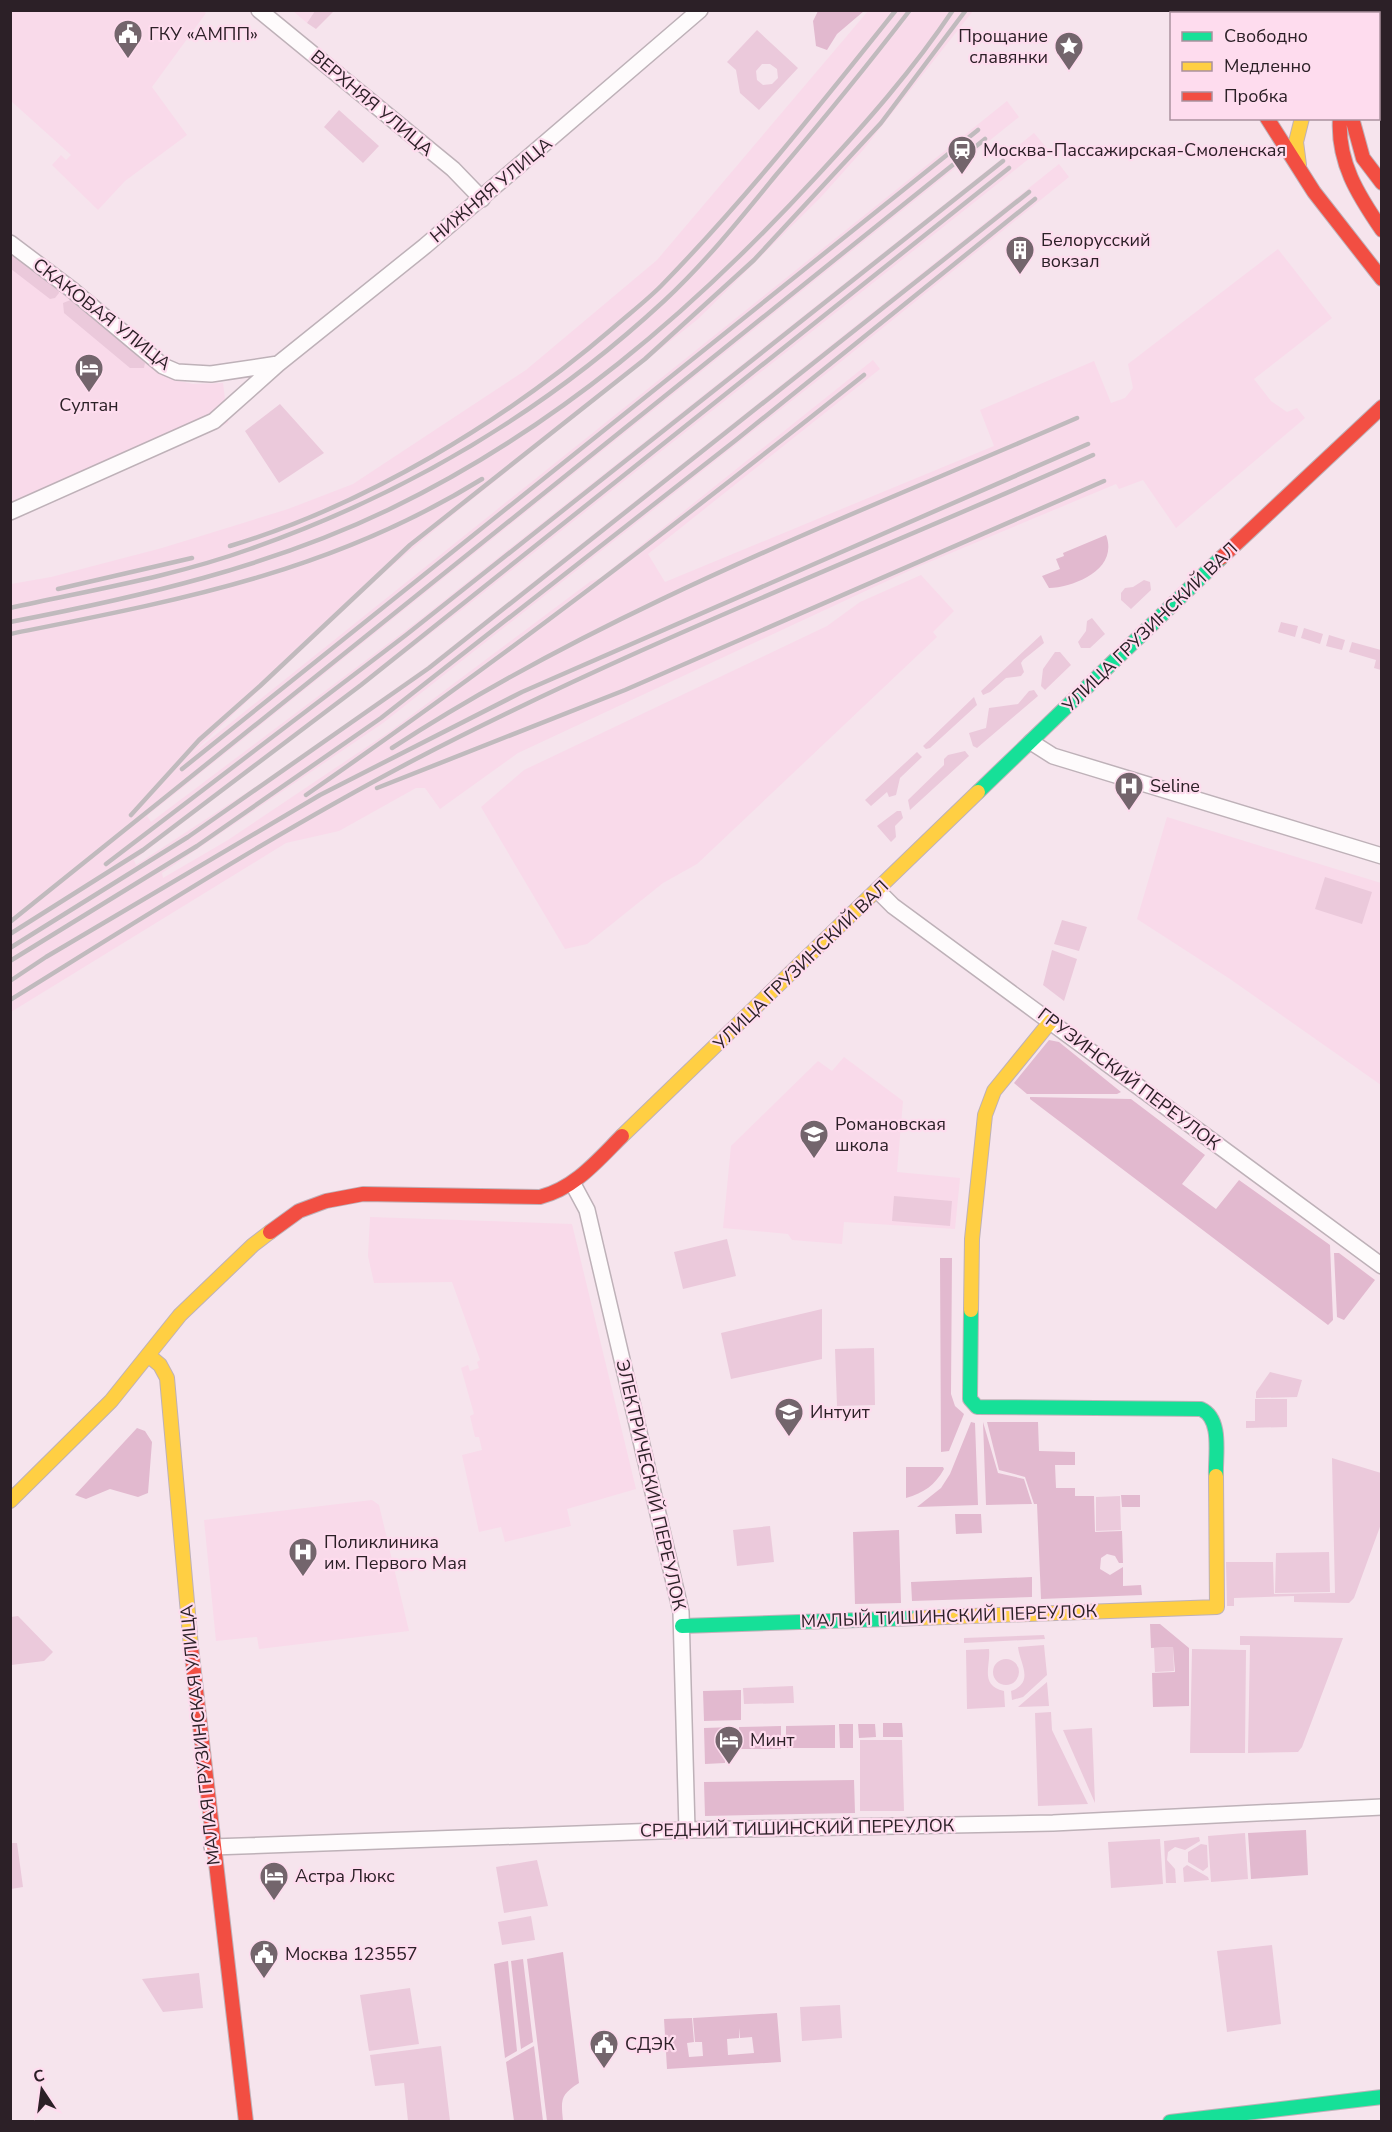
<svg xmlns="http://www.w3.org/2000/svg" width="1392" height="2132" font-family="'Nunito Sans',sans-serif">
<rect width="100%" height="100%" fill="#f6e4ed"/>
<path fill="#f9daea" d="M203,11L206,13L152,87L187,135L125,181L98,210L52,165L61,155L66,160L71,155L11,101V11Z
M293,11H315L307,23Z
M868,11H973L863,150L821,197L698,319L449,518L386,571L188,757L1007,101L1019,117L147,816L151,822L418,621L1034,133L1045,146L463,609L134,860L136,865L261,783L426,667L1059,164L1069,177L832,369L383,723L168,869L162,873L163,878L228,840L389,732L591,581L600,578L873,360L880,369L648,554L665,582L994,446L980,410L1094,361L1111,403L1125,398L1133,388L1128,364L1278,249L1332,318L1254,379L1271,401L1287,412L1297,408L1305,418L1176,528L1143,480L1119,489L1116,484L915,568L518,753L440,809L425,788H416L339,831L286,843L11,1012V584L51,577L162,548L288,509L353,484L526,370L657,260Z
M10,252L73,299L158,372L175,380L193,384L223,383L228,423L11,517Z
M921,575L954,611L933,632L937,637L697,864L663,883L587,944L565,949L481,807L524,770L827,626L860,602Z
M1167,817L1381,883V1085L1230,979L1137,919Z
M844,1057L903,1101L897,1172L960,1178L955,1229L844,1222L842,1244L792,1240L788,1234L723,1228L731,1146L818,1061L832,1071Z
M370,1217L572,1224L636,1489L567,1509L571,1526L505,1542L501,1527L479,1532L462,1455L482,1450L479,1437H475L470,1416L474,1414L461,1368L468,1365L470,1371L479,1368L477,1362L480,1360L452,1282L374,1283L368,1256Z
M372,1500L379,1505L409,1631L259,1649L257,1637L216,1641L204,1520Z"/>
<path fill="#ebc9db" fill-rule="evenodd" d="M315,11H334L316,29L307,23Z
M757,30L798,68L759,110L740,93L736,70L727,62ZM762,64H770L777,69L778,78L772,84L763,85L757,80L756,71Z
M339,110L379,146L363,163L324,127Z
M10,252L58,288L59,293L55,298L50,299L11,269Z
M73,299L145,363L144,368H130L64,313L63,303Z
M280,404L324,453L279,483L245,431Z
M1144,580L1150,582L1151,590L1131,609L1121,600V593L1125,588L1133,587Z
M1092,618L1105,634L1090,648H1081L1078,642L1086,631L1087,621Z
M1281,622L1298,626L1295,637L1278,632Z
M1304,628L1323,634L1320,644L1301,638Z
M1041,635L1044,643L1023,660L1021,663L1024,672L1021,676L1006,678L990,692L983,695L981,691Z
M1329,635L1345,640L1342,650L1326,646Z
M1352,642L1381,650V670L1374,668L1376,660L1349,652Z
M1055,652H1060L1071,665L1045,690L1041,686L1043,669Z
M1034,690L1038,696L977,748L973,746L969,733L986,728L989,708L1018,704L1029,691Z
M974,697L977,705L930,748L926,749L923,746Z
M965,751L969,756L910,810L908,800L944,765V759L948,755Z
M917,752L922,757L900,778L896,795L889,797L887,792L871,806L865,800Z
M897,811H901L903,818L895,826L896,837L891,842L877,826Z
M1325,877L1372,892L1362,924L1315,909Z
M1062,920L1087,927L1079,951L1054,944Z
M1052,950L1077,959L1064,1001L1043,985Z
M894,1196L952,1201L950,1226L892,1221Z
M727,1239L736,1276L683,1289L674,1252Z
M822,1309V1359L731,1379L721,1333Z
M874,1348L875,1405L837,1406L835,1349Z
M1270,1372L1302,1380L1297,1397L1256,1398V1392Z
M1255,1399H1287V1427L1246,1428V1421H1255Z
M1332,1458L1381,1473V1524L1354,1598L1349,1603L1294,1602V1596L1234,1598V1606H1227L1226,1562H1273L1274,1594L1335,1593Z
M1120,1496L1121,1530L1096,1531V1497Z
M770,1526L774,1562L737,1566L733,1530Z
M1329,1552L1330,1592L1275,1593L1276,1553Z
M18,1616L53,1652L44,1661L11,1665V1617Z
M1044,1635L1045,1639L964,1643V1638Z
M1240,1636L1343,1638L1302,1747L1298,1752L1248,1753L1250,1645H1240Z
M1044,1645L1047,1675L1023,1697L1012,1700L1011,1691C1035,1682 1020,1664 1018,1647Z
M1173,1647L1174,1671L1155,1672L1154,1648Z
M989,1649C991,1666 979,1685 1004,1691L1005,1707L967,1709L966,1650Z
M1192,1649L1246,1650L1245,1753H1190Z
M993 1672a13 13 0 1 1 26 0a13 13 0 1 1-26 0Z
M1047,1682L1049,1706L1018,1707Z
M793,1686L794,1703L744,1704L743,1688Z
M1051,1712L1052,1730L1088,1804L1038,1806L1035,1713Z
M1092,1728L1095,1803L1063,1730Z
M860,1740H902L904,1811H860Z
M1245,1833L1248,1879L1211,1882L1208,1836Z
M1199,1837L1200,1841L1185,1850L1175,1847L1168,1852L1167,1860L1175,1869L1176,1883H1166L1164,1841Z
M1160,1839L1163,1884L1111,1888L1108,1842Z
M11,1843H17L23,1887L11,1889Z
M1201,1844L1207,1845L1208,1867L1203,1871L1188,1862V1852Z
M537,1860L548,1906L504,1913L496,1867Z
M1187,1865L1208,1877L1209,1880L1184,1882L1183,1868Z
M531,1916L535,1940L502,1945L498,1922Z
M1272,1945L1281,2024L1227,2032L1217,1951Z
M199,1973L203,2008L163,2012L142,1979Z
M410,1988L419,2044L369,2051L360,1995Z
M840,2005L842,2038L802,2041L800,2007Z
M441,2046L450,2121H408L404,2083L375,2086L370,2055Z"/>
<path fill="#e2b9cf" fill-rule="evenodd" d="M818,11V10L864,11L837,34L827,50L816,46L813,21Z
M1106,535C1119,569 1075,587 1049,588L1042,576L1060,569L1056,559L1064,556L1063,553Z
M1049,1040L1059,1042L1121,1092L1117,1094H1027L1014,1083Z
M1030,1097L1131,1099L1205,1155L1182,1184L1216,1209L1239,1180L1330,1245L1333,1320L1328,1325L1030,1099Z
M1334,1253H1339L1375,1280L1344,1320L1337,1317Z
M940,1258H952L951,1394L955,1406L964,1414L949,1451L941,1452Z
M971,1422L975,1423L978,1505L917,1507L941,1488L950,1474Z
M983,1422L998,1473L1024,1479L1032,1504L986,1505Z
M987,1422H1038L1039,1451L1075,1452V1465H1055L1056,1488H1075V1496H1094L1095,1532L1122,1531L1123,1563H1119L1115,1556L1107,1554L1101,1558L1100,1569L1110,1575L1123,1567V1586L1141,1585L1142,1595L1041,1599L1037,1504H1034L1025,1477L999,1470Z
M137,1428L145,1431L152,1442L148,1493L138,1497L110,1489L86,1499L75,1495Z
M906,1467H943L944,1469C935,1485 924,1493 906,1498Z
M1121,1495H1140V1507H1122Z
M955,1514H981L982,1533L956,1534Z
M899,1530L901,1603L855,1604L853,1532Z
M1032,1577V1597L912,1601L911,1582Z
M1150,1624H1160L1189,1648V1706L1153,1707L1152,1673L1175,1672L1173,1647L1151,1648Z
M741,1690V1720L704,1721L703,1691Z
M883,1723H902L903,1737H883Z
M839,1724H853V1748H840Z
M858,1724H875L876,1737L859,1738Z
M835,1725V1748H786V1726Z
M781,1726V1749H739V1727Z
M735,1727V1749H725V1763L705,1764L704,1728Z
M854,1780L855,1813L705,1816L704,1782Z
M1306,1830L1308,1875L1251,1879L1248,1833Z
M563,1952L579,2083C560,2095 561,2100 563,2121H547L527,1959Z
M523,1959L533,2042L521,2049L511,1961Z
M508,1961L517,2051L505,2058L494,1964Z
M777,2013L781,2062L667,2069L664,2019L692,2018L694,2042L687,2043L689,2057L703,2056L702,2042H695L693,2018ZM739,2028L740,2038L752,2037L754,2053L728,2055L727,2039L739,2038Z
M534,2046L543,2121H514L506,2062Z"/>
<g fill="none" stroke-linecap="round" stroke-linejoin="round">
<g stroke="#beb1b8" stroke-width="18">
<path id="street" d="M259,10L453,169L482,199
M10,243L71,289L163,366L177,372L211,374L278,364L425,246L700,10
M10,512L214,421L278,364
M1031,742L1053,756L1382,856
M878,891L893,906L1382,1266
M573,1184L587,1210L681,1612L687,1830
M212,1847L687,1830L1053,1823L1382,1807"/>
</g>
<g stroke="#beb1b8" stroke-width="16">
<path id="fast" d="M1378,28L1382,22
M978,792L1221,558
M971,1310L970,1399L977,1407L1201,1409C1223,1419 1215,1456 1216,1476
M682,1626L918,1618
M1170,2122L1382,2097"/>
</g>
<g stroke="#beb1b8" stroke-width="16">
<path id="slow" d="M1352,14L1353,10
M1299,165L1296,142L1302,118
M622,1136L978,792
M971,1310L972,1239L985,1115L994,1091L1051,1021
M148,1355L160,1365L167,1378L191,1647
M10,1501L111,1401L180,1315L253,1245L270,1232
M918,1618L1217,1607L1216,1476"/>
</g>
<g stroke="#beb1b8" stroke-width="16">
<path id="jam" d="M1192,10L1194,14
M1267,118L1314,192L1382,279
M1340,118C1337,162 1358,195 1382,230
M1352,118L1363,158L1382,183
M1221,558L1382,407
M270,1232L299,1211L326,1201L363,1194L540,1197C575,1188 597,1161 622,1136
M191,1647L246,2122"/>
</g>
<use href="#street" stroke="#fefbfc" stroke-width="15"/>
<use href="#fast" stroke="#16e098" stroke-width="14"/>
<use href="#slow" stroke="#ffcf43" stroke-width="14"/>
<use href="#jam" stroke="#f24e42" stroke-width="14"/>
<path stroke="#c0babd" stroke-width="4.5" d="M230,546C366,505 505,421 613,328C629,314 646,301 661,286C745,200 821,104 896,10
M58,589L192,558
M10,608C91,590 172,577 250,549C404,495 544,412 664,301C705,263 741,218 776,175C822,121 867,66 910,10
M10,622C140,597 269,567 388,510C554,430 693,311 817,176C865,124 913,70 953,10
M10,634C180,600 332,572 482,479
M392,748C605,609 845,519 1077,418
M182,769L978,130
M377,788L625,690L1104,481
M306,795C498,662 682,520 864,375
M131,815L199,740L260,686L410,545L645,359L754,260L881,123L966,10
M106,864L406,635L1003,161
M10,922L985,139
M10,934L143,850L361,685L1009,168
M10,948L188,837L429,668L1029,192
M10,961L197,846L381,718L736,440L1035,199
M10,981L46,957L320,795L522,692L1088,444
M10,1000C144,917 275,833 414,760C634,645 867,556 1093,455"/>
</g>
<defs>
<g id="civic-pin" transform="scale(1.5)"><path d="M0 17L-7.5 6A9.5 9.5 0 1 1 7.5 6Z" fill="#73656c" stroke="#fedcee"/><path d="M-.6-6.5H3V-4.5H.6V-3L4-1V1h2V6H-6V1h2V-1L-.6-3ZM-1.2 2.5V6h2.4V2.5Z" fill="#fff"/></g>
<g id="sight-pin" transform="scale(1.5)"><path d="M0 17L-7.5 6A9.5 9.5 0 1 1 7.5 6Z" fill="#73656c" stroke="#fedcee"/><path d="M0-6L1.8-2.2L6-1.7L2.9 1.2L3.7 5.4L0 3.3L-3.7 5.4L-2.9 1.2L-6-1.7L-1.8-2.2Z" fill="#fff"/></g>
<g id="station-pin" transform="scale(1.5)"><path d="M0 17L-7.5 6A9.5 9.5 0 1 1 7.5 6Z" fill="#73656c" stroke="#fedcee"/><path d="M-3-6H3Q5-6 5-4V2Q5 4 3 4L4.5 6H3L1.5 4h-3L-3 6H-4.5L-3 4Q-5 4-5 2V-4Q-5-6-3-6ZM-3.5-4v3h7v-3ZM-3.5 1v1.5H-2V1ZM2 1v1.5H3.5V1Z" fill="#fff"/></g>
<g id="building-pin" transform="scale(1.5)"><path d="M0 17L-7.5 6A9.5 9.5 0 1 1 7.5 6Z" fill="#73656c" stroke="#fedcee"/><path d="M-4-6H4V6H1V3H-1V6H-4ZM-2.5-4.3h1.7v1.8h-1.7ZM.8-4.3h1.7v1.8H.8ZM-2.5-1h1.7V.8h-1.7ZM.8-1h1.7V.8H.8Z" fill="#fff"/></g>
<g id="hotel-pin" transform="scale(1.5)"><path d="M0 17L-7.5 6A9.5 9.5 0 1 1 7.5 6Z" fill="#73656c" stroke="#fedcee"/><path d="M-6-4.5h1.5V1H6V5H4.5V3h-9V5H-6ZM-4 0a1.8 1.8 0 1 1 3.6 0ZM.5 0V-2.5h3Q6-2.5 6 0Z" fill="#fff"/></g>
<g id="hospital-pin" transform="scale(1.5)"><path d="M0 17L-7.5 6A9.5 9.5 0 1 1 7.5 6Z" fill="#73656c" stroke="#fedcee"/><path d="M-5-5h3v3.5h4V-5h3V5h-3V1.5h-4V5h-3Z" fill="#fff"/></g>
<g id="school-pin" transform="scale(1.5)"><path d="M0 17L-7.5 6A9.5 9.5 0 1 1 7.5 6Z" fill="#73656c" stroke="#fedcee"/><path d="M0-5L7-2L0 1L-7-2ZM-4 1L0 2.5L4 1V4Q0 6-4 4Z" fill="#fff"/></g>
<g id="university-pin" transform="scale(1.5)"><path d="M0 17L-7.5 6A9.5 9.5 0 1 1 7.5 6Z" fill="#73656c" stroke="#fedcee"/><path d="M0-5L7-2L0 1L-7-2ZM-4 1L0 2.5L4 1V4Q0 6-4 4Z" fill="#fff"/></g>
</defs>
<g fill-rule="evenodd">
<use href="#civic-pin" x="128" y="34"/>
<use href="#sight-pin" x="1069" y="46"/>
<use href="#station-pin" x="962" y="150"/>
<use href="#building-pin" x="1020" y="250"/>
<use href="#hotel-pin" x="89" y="368"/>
<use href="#hospital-pin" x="1129" y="786"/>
<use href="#school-pin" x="814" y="1134"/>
<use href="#university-pin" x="789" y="1412"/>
<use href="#hospital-pin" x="303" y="1552"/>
<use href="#hotel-pin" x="729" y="1740"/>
<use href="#hotel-pin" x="274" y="1876"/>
<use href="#civic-pin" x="264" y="1954"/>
<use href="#civic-pin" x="604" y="2044"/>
</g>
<g text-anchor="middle" stroke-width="4.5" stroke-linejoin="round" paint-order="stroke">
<g font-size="18" fill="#2c2027" stroke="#fedcee" text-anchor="start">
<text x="149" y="40">ГКУ «АМПП»</text>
<text x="1048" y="42" text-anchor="end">Прощание<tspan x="1048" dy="21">славянки</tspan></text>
<text x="983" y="156">Москва-Пассажирская-Смоленская</text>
<text x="1041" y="246">Белорусский<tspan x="1041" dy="21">вокзал</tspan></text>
<text x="89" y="411" text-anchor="middle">Султан</text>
<text x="1150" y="792">Seline</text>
<text x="835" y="1130">Романовская<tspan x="835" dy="21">школа</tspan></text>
<text x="810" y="1418">Интуит</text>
<text x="324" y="1548">Поликлиника<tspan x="324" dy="21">им. Первого Мая</tspan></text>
<text x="750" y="1746">Минт</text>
<text x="295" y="1882">Астра Люкс</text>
<text x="285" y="1960">Москва 123557</text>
<text x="625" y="2050">СДЭК</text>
</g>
<g font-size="18" fill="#2c2027" stroke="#fedcee">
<text transform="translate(372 103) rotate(40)" y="6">ВЕРХНЯЯ УЛИЦА</text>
<text transform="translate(491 190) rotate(-40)" y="6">НИЖНЯЯ УЛИЦА</text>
<text transform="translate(102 314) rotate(38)" y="6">СКАКОВАЯ УЛИЦА</text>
<text transform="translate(1150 627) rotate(-44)" y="6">УЛИЦА ГРУЗИНСКИЙ ВАЛ</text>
<text transform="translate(801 965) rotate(-44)" y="6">УЛИЦА ГРУЗИНСКИЙ ВАЛ</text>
<text transform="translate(1129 1079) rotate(37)" y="6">ГРУЗИНСКИЙ ПЕРЕУЛОК</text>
<text transform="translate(651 1485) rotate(77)" y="6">ЭЛЕКТРИЧЕСКИЙ ПЕРЕУЛОК</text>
<text transform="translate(949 1616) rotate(-2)" y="6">МАЛЫЙ ТИШИНСКИЙ ПЕРЕУЛОК</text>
<text transform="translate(200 1735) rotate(-96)" y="6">МАЛАЯ ГРУЗИНСКАЯ УЛИЦА</text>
<text transform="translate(797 1828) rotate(-1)" y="6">СРЕДНИЙ ТИШИНСКИЙ ПЕРЕУЛОК</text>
</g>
</g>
<rect width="1392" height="2132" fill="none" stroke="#2c2027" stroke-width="24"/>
<rect x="1170" y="12" width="210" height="108" fill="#fedcee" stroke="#aa919e" stroke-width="1.5"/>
<rect x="1182" y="32" width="30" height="9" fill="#16e098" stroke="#aa919e" stroke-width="1.5"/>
<text x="1224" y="42" font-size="18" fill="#2c2027">Свободно</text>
<rect x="1182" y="62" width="30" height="9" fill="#ffcf43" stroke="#aa919e" stroke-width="1.5"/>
<text x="1224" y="72" font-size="18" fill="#2c2027">Медленно</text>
<rect x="1182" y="92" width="30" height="9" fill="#f24e42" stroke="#aa919e" stroke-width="1.5"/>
<text x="1224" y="102" font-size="18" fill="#2c2027">Пробка</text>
<g transform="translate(42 2090) rotate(347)" stroke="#fedcee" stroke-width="4.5" paint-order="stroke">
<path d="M0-4.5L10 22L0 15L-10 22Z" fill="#2c2027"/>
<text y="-9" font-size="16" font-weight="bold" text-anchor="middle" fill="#2c2027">С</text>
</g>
</svg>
